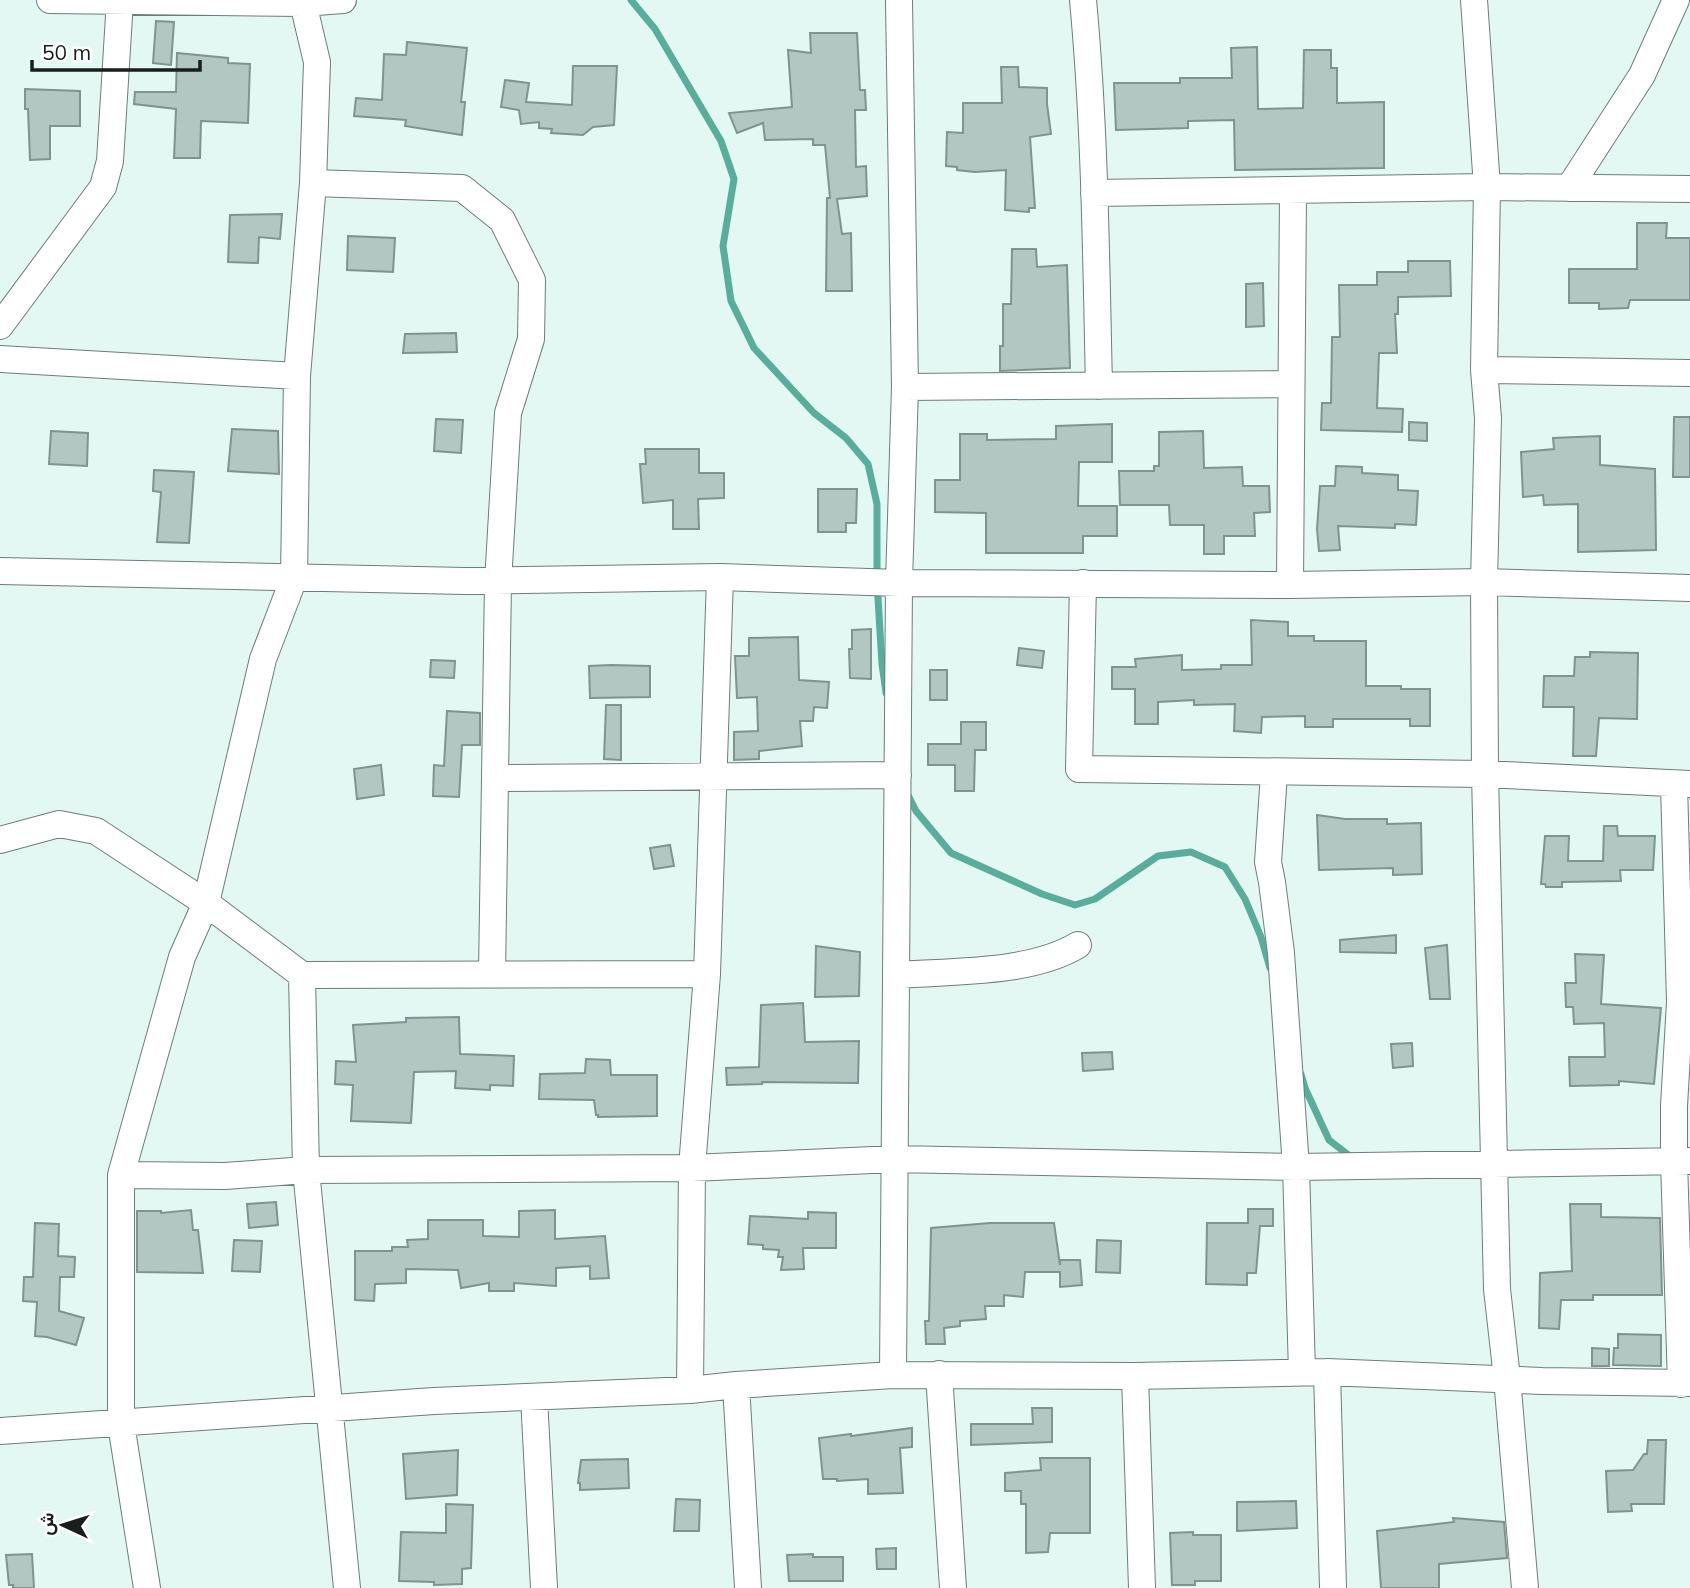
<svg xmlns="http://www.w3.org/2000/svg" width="1690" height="1588" font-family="Mulish,Vazirmatn,sans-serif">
<rect width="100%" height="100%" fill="#e3f8f2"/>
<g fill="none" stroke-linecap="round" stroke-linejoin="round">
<path stroke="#58ad9b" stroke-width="7" d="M631,0L655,29L721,141L734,179L723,246L731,301L754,348L814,413L846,438L868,464L877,504V582L882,664L886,693
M907,793L916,811L951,853L1042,894L1075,905L1095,899L1158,856L1191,852L1225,867L1245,899L1261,937L1270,968
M1301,1074L1305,1088L1329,1140L1351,1157"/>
</g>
<path fill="#b3c7c2" stroke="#80938e" stroke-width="2" d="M156,21L174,22L171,65L153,63Z
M810,33H857L860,90H865L866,110H855L856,167L866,166L867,196L837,199L842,234L851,233L852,291H826L827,198H830L825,145H813V139L765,140L763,123L737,133L729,113L792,107L788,50L811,53Z
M407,42L467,48L461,102H465L462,135L405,126L406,120L354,116L356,98L382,100L384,54L406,55Z
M1257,47L1258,109L1303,108L1304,50H1331V68H1337V103L1384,102V168L1235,170L1234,120L1188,121V128L1116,130L1114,83H1180V78H1232L1231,48Z
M177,53L228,58V63L250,64L248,123L201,121L200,158H174L176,109L134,104L135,92H176Z
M573,66H617L614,125L593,127L583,135L551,133L552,129L539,128V122L521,124L519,110L501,107L505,80L529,83L526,102L572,105Z
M1001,67H1018L1019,87L1047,88V104L1051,134L1030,137L1035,208H1029V212L1005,210L1006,170L975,172L957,170V167L946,166L947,132L963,133V103H1002Z
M25,89L80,91V126H50V159L30,160L28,109H25Z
M282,214L280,239L259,237L258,263L228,262L230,215Z
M1637,223H1667L1666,238H1690V300H1630L1628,308L1599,309V303H1569V269H1637Z
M348,236L395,238L393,272L347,270Z
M1012,249H1036L1037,267L1067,265L1070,368L1000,371V346H1003V304H1011Z
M1408,261H1450L1451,296L1398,297V314H1395L1397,353H1379L1377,408L1403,409L1402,432L1321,430L1322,403H1331L1332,337H1340L1339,285H1377V272H1408Z
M1263,283L1264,326L1246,327V284Z
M456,333L457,352L403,353L405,334Z
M1674,417H1690V477H1673Z
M436,419L463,420L461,453L434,451Z
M1409,422L1427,423V441L1409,440Z
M1112,424V462H1079L1078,506H1117V536H1083V553H986V513L935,512V480H960V434H987V440L1056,439V426Z
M232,429L278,431L279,474L228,471Z
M51,431L88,433L87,466L49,464Z
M1203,431L1204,468L1242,467L1243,486H1269L1270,512L1254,513L1255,536H1224V554H1204V525H1170L1169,505H1120L1119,471H1154V466H1159V432Z
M1600,436V465L1655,469L1656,550L1578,552V504L1544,505L1543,495L1523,497L1521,452L1554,449L1553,438Z
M645,449H699V473H724V498L698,499L699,529H673V500L643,503L640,464H646Z
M1336,466L1362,467V473L1398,475V490L1418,491L1416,525L1395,524V528L1338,526L1340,550L1319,551L1317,529L1320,486H1335Z
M154,470L194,472L189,543L157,542L161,492L153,491Z
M818,489H857L856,523H846V532H818Z
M1251,620L1288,622V636H1314V641H1366V686H1401V689H1430V726H1410V719H1333V727H1305V716L1262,717L1261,733L1234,731L1235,704L1194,705V700L1158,702V724H1135V689H1112V667H1136L1135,659L1182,655V670L1221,669V665H1252Z
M871,629V679L850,678L849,649H852V630Z
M798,637L799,680L829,682L827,708L814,707L813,721H800L802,746L759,751V759L734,760V732L758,731L757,697L737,698L735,656H749V638Z
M1019,648L1044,651L1042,668L1017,665Z
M1590,652L1638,653L1637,719L1599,718L1596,756H1573L1574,707H1543L1544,676H1574L1575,657H1590Z
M431,660L455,661L454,678L430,677Z
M611,665L650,666V697L590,698L589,666Z
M930,670H947V700H930Z
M606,705H621V760L604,759Z
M447,711L480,713V745H462L459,797L433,796L434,765L444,766Z
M961,722H986V750H975L974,791H955V765H928V744H961Z
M381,765L384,795L357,799L354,769Z
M1317,815L1345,819H1387V824L1421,823L1422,874L1393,875V868L1319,870Z
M1604,826H1617L1618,836H1655L1653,870H1620L1621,881L1562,882V887H1546L1545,884H1541L1545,836H1569L1568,861H1603Z
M670,845L674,866L654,869L650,848Z
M1396,935V953L1340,952V940Z
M1447,945L1450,999H1430L1425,948Z
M816,946L860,952L859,996L815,997Z
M1575,954L1604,955L1601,1004L1661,1008L1654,1084L1619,1081V1085L1570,1086L1569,1057H1605L1604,1023L1574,1024L1573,1007H1566L1565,983H1576Z
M803,1003L805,1042L859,1041L858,1083L762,1082V1084L727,1085L726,1068L759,1067L761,1005Z
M459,1017L460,1054L514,1056L513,1086L490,1085V1090L455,1088L456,1071L414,1072L411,1123L351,1121L353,1085L335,1084L336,1061L356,1062L353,1025L406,1022V1018Z
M1412,1043L1413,1066L1393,1068L1391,1044Z
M1112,1052L1113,1069L1083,1071L1082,1053Z
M586,1059L610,1060L611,1075H657V1116L598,1117V1115H596L594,1100L539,1099L540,1074L585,1073Z
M276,1202L278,1225L249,1228L247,1204Z
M1570,1204H1601V1217L1660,1218L1662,1295H1593V1300H1561L1559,1329L1539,1328L1540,1273L1572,1271Z
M1248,1209H1273V1226H1260L1256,1273H1247V1285L1206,1284L1207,1223H1248Z
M191,1210L193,1230H198L203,1273L137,1272V1211H161V1213Z
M555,1210V1239L605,1236L609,1278L590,1279V1266L556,1268V1286L514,1283V1291H489V1283L461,1288L458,1270L406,1269V1283L375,1284L374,1301L355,1300V1251H392V1247H408L407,1240L428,1239V1220H483V1236L519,1237V1211Z
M808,1212L836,1213V1248H803L804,1269L781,1270L783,1257H778L779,1250L763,1249V1245L748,1244L750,1216L808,1219Z
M35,1223L59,1224L58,1256L75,1257L74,1277H60L59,1311L84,1318L76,1345L47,1337L35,1336L37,1302L23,1301L24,1277H33Z
M990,1223H1054L1060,1265V1260H1080L1082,1285L1060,1287V1272H1025L1023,1297L1004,1295V1306H985L986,1319L960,1321V1326L944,1328L945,1344H926L925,1321H929L931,1228Z
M234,1240L262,1241L260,1272L232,1271Z
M1097,1240L1121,1241L1120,1273L1096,1272Z
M1618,1334L1661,1335V1366L1613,1365L1614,1348H1618Z
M1592,1348L1609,1349V1366H1592Z
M1032,1408H1052V1442L971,1445V1424H1033Z
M912,1428V1447L900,1448L903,1493L868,1494V1479L837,1481V1479H823L819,1438L851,1434V1436Z
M1648,1440H1666L1664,1504H1631L1632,1511L1608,1512L1606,1471L1633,1470L1644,1454H1647Z
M458,1450L457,1495L406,1499L403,1454Z
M1040,1458H1090V1533H1050L1048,1552L1026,1553V1504H1021V1491H1005V1473L1041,1470Z
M628,1459L629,1488L580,1490V1483H578L581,1460Z
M676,1499L700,1500L699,1531H674Z
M1296,1501L1297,1528L1237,1531V1502Z
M446,1504L473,1505L471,1568L462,1569V1584L434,1585V1582L399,1581L401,1532L446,1533Z
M1453,1518L1504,1522L1507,1558L1439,1564V1588H1381L1377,1531L1454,1522Z
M1193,1532V1535H1221V1581H1195V1585H1172L1170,1533Z
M896,1548V1569H877L876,1549Z
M32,1554L34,1588H13V1585H9L6,1555Z
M813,1554V1557H843V1581H789L787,1555Z"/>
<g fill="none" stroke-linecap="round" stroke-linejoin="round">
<g stroke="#6b7e79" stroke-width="28">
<path id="minor" d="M50,0L303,3
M1083,0C1095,128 1096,257 1099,386
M1474,0L1487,187L1484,370L1488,418L1484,582L1485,774L1497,1289L1507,1378L1525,1588
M313,183L462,188L502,220L532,280L531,339L508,413L498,582L492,974
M1569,188L1642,75L1676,0
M1094,193L1487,187L1690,189
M0,326L103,187L110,161L120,0
M0,359L297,376
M1484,370L1690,373
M905,387L1291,384
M0,571L465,581L720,577L899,583L1290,585L1484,582L1690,588
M1083,583L1079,769L1485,774L1690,784
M1290,585L1293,191
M1274,773L1268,862L1272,882L1281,953L1296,1167L1302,1372
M495,778L898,775
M1674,784L1680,1002L1674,1106V1161L1681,1384
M0,840L59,824L96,831L206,903L302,975L707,974
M302,975L306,1170L347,1588
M896,975C951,971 1030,974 1078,945
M121,1175L225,1176L306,1170L692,1168L895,1159L1296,1167L1690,1161
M1327,1372L1333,1588
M939,1374L953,1588
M893,1375L899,583L905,387L899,0
M1135,1376L1142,1588
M736,1385L748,1588
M690,1390L692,1168L707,974L720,577
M534,1397L544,1588
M0,1431L434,1401L690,1390L736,1385L893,1375L1135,1376L1327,1372L1542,1381L1690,1383
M147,1588L121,1424V1175L182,957L206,903L263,659L294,578L297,376L313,183L317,62L303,3L343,0"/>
</g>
<use href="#minor" stroke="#fff" stroke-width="26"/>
</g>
<g transform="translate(63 1525) rotate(274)" stroke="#ffffff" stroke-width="5" paint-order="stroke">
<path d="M0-5L12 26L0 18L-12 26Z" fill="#171e1c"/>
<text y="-10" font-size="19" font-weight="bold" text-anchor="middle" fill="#171e1c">ش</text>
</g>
<path d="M32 60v10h168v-10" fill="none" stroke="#171e1c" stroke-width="3.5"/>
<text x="42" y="60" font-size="21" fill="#171e1c" stroke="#ffffff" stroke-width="5" paint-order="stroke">50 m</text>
</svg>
